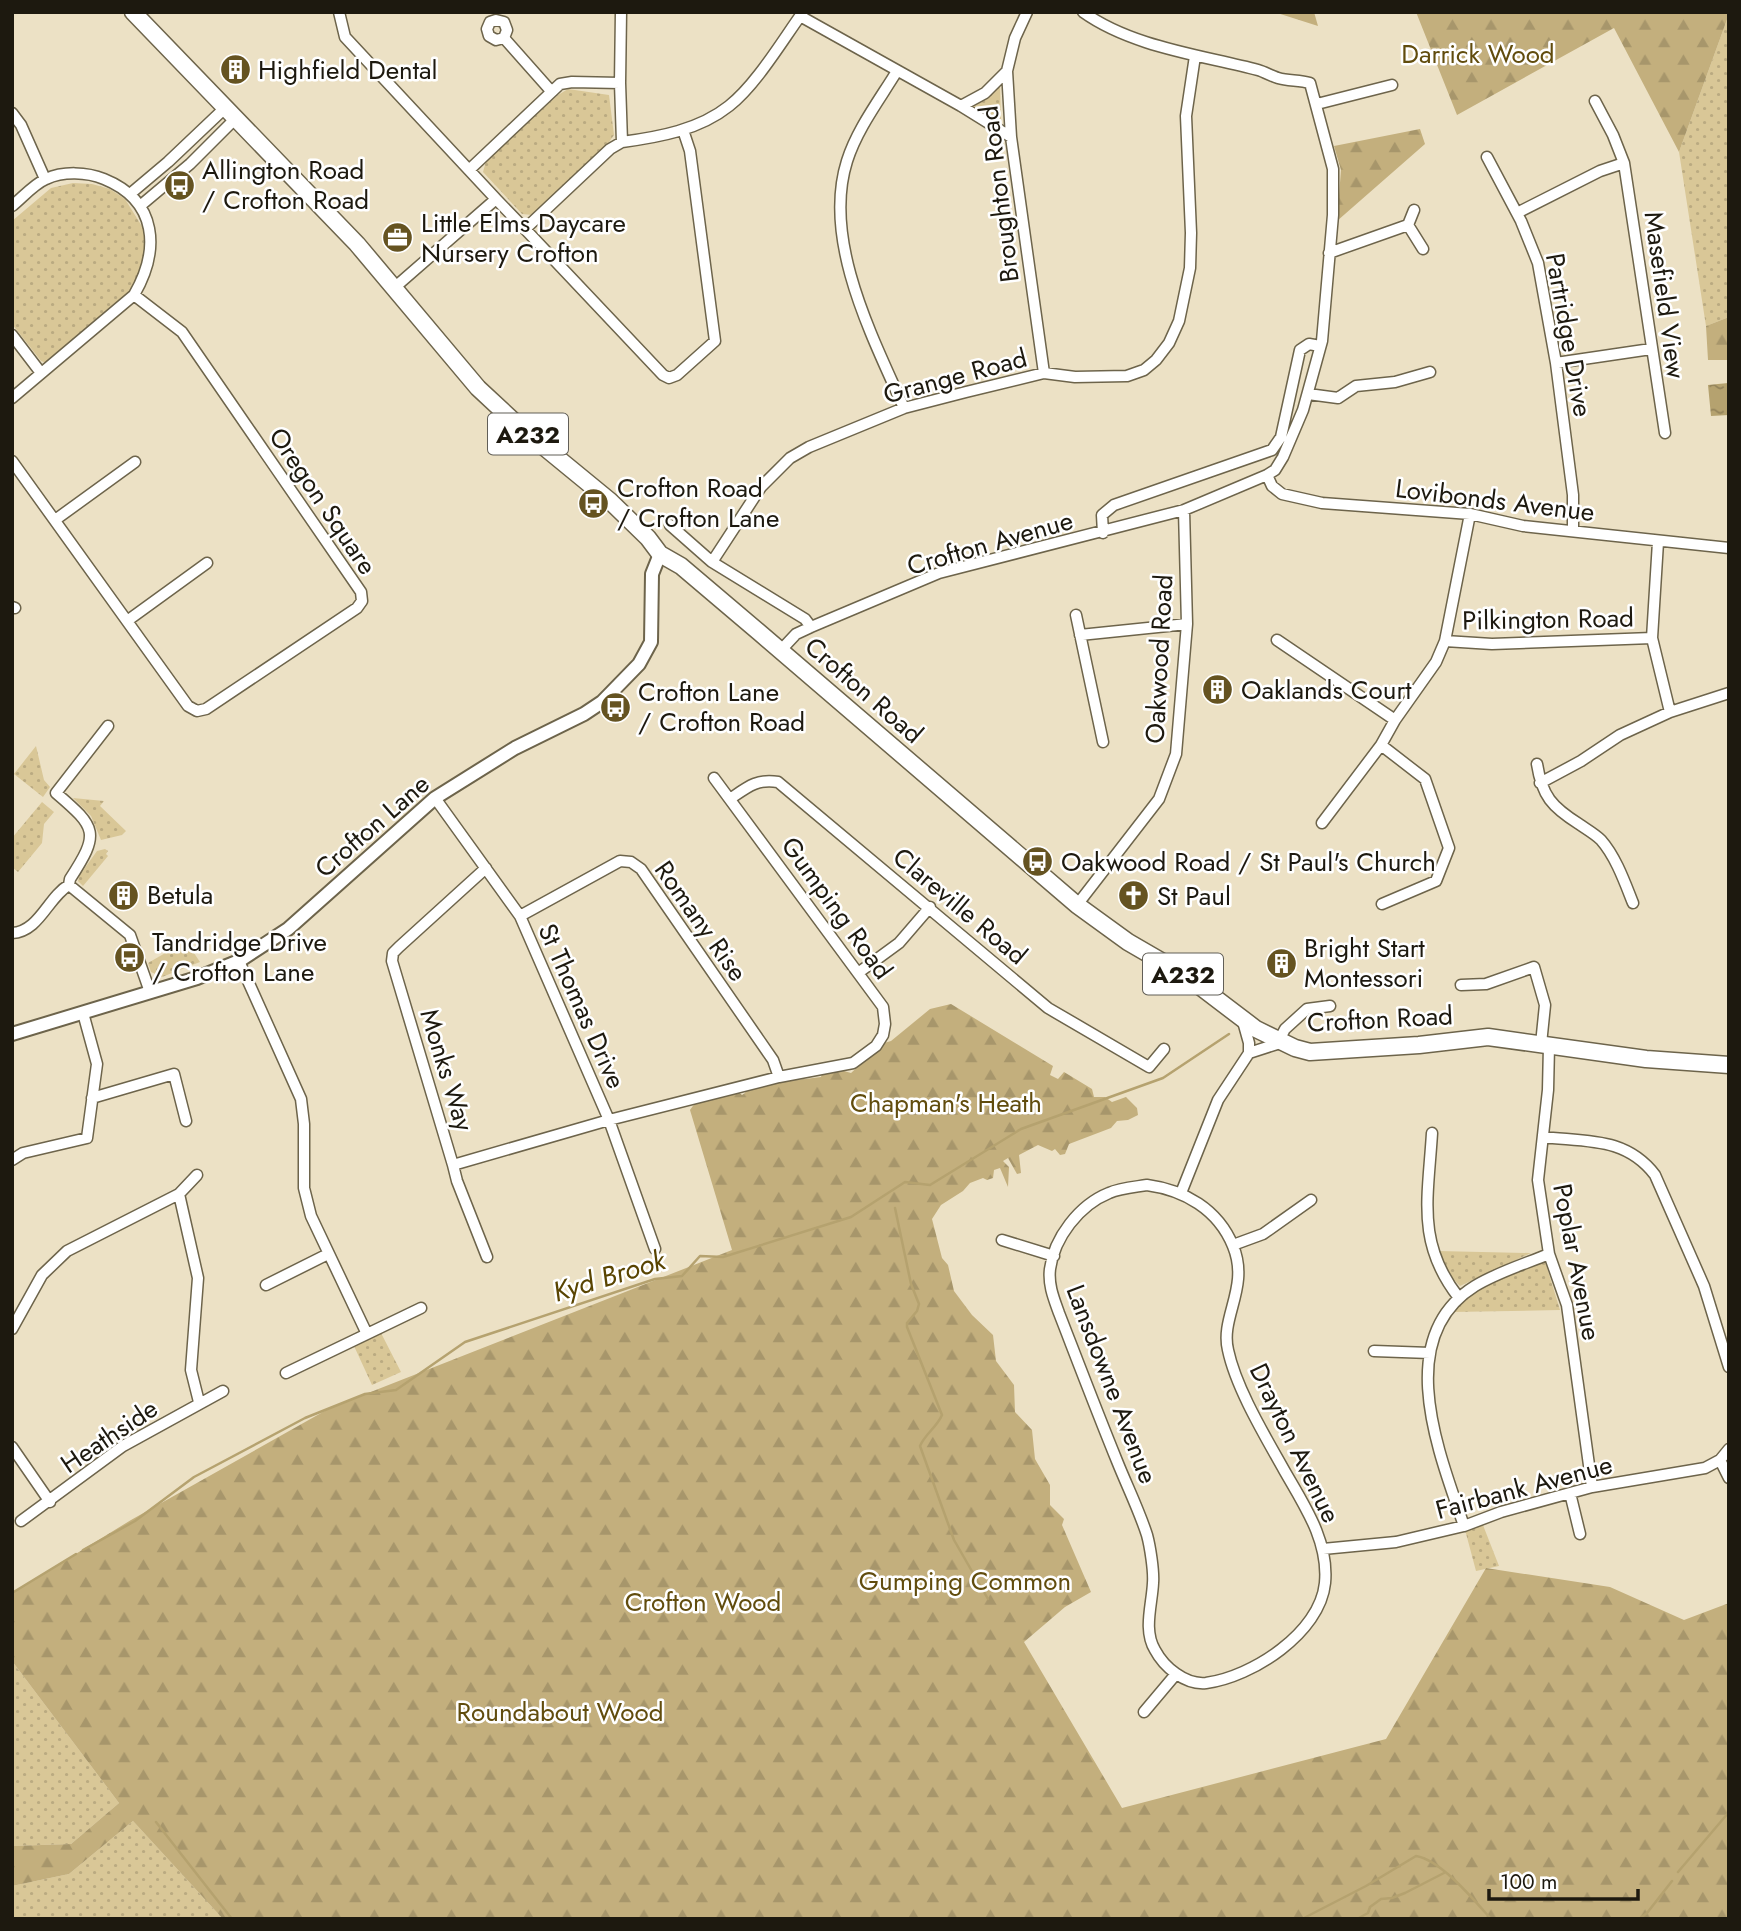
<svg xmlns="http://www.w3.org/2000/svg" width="1741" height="1931" viewBox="0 0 1741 1931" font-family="Jost,sans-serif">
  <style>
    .grass { fill: url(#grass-dots) }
    .forest { fill: url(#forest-firs) }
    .water { fill: url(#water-ripples) }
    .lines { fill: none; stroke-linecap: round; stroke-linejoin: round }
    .stream { stroke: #b5a26f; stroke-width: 2.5 }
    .minor-casing { stroke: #6d644b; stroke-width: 13 }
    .tertiary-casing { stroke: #6d644b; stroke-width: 16 }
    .primary-casing { stroke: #6d644b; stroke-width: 19 }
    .minor { stroke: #fff; stroke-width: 10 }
    .tertiary { stroke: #fff; stroke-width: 12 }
    .primary { stroke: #fff; stroke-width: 16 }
    .labels { text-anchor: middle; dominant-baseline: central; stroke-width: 5; stroke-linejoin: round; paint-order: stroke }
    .shield { fill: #fff; stroke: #615e57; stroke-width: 2 }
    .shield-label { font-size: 24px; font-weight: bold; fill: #1d190f }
    .park-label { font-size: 26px; fill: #614c0d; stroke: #fff }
    .poi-label { font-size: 26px; fill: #1d190f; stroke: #fff; text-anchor: start }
    .street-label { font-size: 26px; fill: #1d190f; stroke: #fff }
    .water-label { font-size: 28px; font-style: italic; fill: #594401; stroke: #fff }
  </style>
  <defs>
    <pattern id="grass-dots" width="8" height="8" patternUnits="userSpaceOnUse" patternTransform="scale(1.75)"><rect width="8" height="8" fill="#d9c797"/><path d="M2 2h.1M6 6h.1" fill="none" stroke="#baaa81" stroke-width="1.8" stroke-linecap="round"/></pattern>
    <pattern id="forest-firs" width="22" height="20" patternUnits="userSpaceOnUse" patternTransform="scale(1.75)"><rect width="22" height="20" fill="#c3af7d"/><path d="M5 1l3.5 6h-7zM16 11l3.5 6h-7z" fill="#a7966b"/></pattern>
    <pattern id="water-ripples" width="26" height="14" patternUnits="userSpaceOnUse" patternTransform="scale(1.75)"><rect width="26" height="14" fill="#b5a26f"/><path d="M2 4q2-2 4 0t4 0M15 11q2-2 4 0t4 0" fill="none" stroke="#93835a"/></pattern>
  </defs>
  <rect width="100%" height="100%" fill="#ece1c5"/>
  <!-- grass -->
  <path class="grass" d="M 1729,14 L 1729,317 L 1706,326 L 1679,152 Z
    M 1000,83 L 1001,124 L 971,107 L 987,97 Z
    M 568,89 L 609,95 L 614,135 L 607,145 L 532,215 L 522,214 L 483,172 L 486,161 L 558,95 Z
    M 73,183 L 92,184 L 110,189 L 125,199 L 148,236 L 150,257 L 132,295 L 49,364 L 41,361 L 12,324 L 12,221 L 51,188 Z
    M 36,746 L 44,780 L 50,787 L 43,797 L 14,774 Z
    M 73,798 L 104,801 L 100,806 L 126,831 L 122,835 L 101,840 L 91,816 Z
    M 42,802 L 54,812 L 44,824 L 42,843 L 18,872 L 12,867 L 12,838 Z
    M 105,849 L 108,851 L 106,854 L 108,856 L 83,886 L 78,881 L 79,876 L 97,851 Z
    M 186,941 L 200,962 L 162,977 L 151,972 L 148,963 Z
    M 1438,1251 L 1531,1253 L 1460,1286 L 1444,1270 Z
    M 1545,1261 L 1560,1310 L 1452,1312 L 1478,1289 Z
    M 381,1333 L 401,1372 L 372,1385 L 354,1346 Z
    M 1481,1520 L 1499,1566 L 1476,1571 L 1464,1526 Z
    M 12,1661 L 119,1803 L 71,1844 L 12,1846 Z
    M 133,1821 L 223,1919 L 12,1919 L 12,1886 L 69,1874 Z"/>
  <!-- forest -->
  <path class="forest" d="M 1274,12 L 1314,12 L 1318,26 Z
    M 1416,12 L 1729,12 L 1729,14 L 1679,152 L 1614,28 L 1457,115 Z
    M 1420,129 L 1425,144 L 1337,221 L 1341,170 L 1334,146 Z
    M 1729,317 L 1729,360 L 1708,360 L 1706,326 Z
    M 951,1004 L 1053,1066 L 1050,1075 L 1058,1079 L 1064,1072 L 1092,1089 L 1094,1097 L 1105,1097 L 1112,1102 L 1126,1097 L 1137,1108 L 1138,1115 L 1128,1120 L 1117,1121 L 1111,1128 L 1069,1144 L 1065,1154 L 1060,1155 L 1055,1149 L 1052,1151 L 1038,1145 L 1019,1155 L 1021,1173 L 1017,1174 L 1008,1158 L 1003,1161 L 1009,1167 L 1008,1187 L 1000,1168 L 994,1170 L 993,1178 L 987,1180 L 983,1178 L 970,1183 L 963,1191 L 941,1205 L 932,1219 L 942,1258 L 948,1265 L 954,1291 L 972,1315 L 993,1335 L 996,1361 L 1014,1385 L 1015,1412 L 1032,1430 L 1035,1459 L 1050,1485 L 1050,1505 L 1064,1519 L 1062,1525 L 1091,1592 L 1065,1607 L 1024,1642 L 1122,1808 L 1386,1739 L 1486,1568 L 1610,1587 L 1684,1620 L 1729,1603 L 1729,1919 L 223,1919 L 133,1821 L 69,1874 L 12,1886 L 12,1846 L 71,1844 L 119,1803 L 12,1661 L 12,1593 L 131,1520 L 330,1408 L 732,1250 L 690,1110 C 697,1098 711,1096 723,1092 L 726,1095 L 737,1091 L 742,1095 L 745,1093 L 747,1087 L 781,1080 L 784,1082 L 792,1078 L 797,1080 L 821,1077 L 822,1073 L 844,1071 L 851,1073 L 884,1043 L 891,1041 L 930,1009 Z"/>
  <!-- water -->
  <path class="water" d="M 1728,377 L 1729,377 L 1729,415 L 1711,416 L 1708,385 L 1728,383 Z"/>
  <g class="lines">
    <!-- stream -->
    <path class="stream" d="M 895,1208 L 911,1284 L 919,1304 L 917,1311 L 907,1323 L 907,1327 L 942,1415 C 937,1427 925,1434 920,1446 L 954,1540 L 988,1599
      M 83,1550 L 135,1521 L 194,1477 L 305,1418 L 365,1394 L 396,1390 L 465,1342 L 655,1279 L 682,1276 L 700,1256 L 723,1257 L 851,1217 L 905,1182 L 930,1185 L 1021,1129 L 1163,1078 L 1229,1034
      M 12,1593 L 76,1554
      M 156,1822 L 232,1919
      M 1678,1872 L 1729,1812
      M 1302,1919 L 1366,1886 L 1416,1856 C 1441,1860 1474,1900 1491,1919
      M 1357,1919 L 1368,1913 L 1370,1907 L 1381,1899 L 1392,1898 L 1405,1893 L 1444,1873
      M 1639,1919 L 1647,1913 L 1672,1881"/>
    <defs>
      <path id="minor" d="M 339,12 L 345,37 L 496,199
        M 1027,12 L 1015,38 L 1007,71 L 1011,137 L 1044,373
        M 800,16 L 961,106 L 1011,137
        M 504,38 L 507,30 L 504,22 L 496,20 L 490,22 L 487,29 L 489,36 L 496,40 L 504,38 L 551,91
        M 897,71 C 880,99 857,129 847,161 C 822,240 872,336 904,408
        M 620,83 L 621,12
        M 1595,101 L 1613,135 L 1624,163 L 1665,433
        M 1317,104 L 1392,85
        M 961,106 L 985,93 L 1007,71
        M 12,113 L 21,125 L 45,179
        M 622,142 C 659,137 699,130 729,106 C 756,85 782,41 803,12
        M 1487,157 L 1521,221 L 1538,263 L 1556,363 L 1573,495 L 1573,530
        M 130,194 L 168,162 L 226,107
        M 12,206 C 22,198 34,184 46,179 C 63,171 87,172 104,179 C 158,201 160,250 134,295 L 12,398
        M 140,206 L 190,164 L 237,117
        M 1517,213 L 1600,171 L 1624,163
        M 1408,225 L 1414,210
        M 525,229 L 663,375 L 669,378 L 677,375 L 715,341 L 690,151 L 683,130
        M 1329,253 L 1408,225 L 1423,249
        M 394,288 L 496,199 L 525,229 L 610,149 L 622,142 L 620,83 L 572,82 L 560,84 L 469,170
        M 12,335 L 41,373
        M 1556,363 L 1651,349
        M 1308,394 L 1338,398 L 1356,386 L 1395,382 L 1430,372
        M 12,461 L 188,706 L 197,711 L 206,709 L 357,608 L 362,601 L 361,592 L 182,332 L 134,295
        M 1267,475 L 1272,486 L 1282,494 L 1322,503 L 1470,514 L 1523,526 L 1729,548
        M 55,520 L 135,462
        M 670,525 L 712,562 L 805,619 L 811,627
        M 1103,533 L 1102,515 L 1114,505 L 1272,450 L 1281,437 L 1300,350 L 1309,344 L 1320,346
        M 1658,542 L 1652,638 L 1670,712
        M 712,562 L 761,487 L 790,458 L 809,447 L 904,408 L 966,392 L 1044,373 L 1075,377 L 1127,376 L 1144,370 L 1156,360 L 1169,343 L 1179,321 L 1190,268 L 1191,233 L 1186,116 L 1195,56
        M 12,607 L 15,608
        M 1076,615 L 1103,742
        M 127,621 L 207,563
        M 1080,635 L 1187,624
        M 1277,640 L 1395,720
        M 1445,641 L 1492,644 L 1652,638
        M 781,650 L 796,634 L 811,627 L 939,573 L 1184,510 L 1267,475 L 1275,470 L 1283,457 L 1303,410 L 1322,341 L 1333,215 L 1333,169 L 1310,83 C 1299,80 1288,81 1278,78 C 1271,76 1265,72 1258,70 C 1201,55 1132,47 1083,12
        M 1381,745 L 1425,779 L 1449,848 L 1436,881 L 1382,904
        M 1537,764 C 1542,796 1552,807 1579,824 C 1586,829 1595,834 1601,840 C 1616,857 1625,883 1633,903
        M 1540,783 L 1581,761 L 1620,735 L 1670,712 L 1729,693
        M 435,798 L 520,916 L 609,1120 L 655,1249
        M 730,799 C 746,788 757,778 778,782 L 1048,1008 L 1149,1067 L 1164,1049
        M 1322,823 L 1381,745 L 1395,720 L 1436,662 L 1445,641 L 1470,514
        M 486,868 L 399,947 L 393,953 L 392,961 L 453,1165 L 609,1120 L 779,1077 L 853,1063 L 876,1046 L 883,1035 L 885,1024 L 883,1007 L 714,778
        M 69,885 L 70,879 C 100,833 97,828 56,793 L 108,726
        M 1077,905 L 1159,799 L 1176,754 L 1187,624 L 1184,510
        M 520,916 L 620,861 L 631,862 L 641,869 L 773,1060 L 779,1077
        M 12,933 C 39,932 48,897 69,885 L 130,935 L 150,992
        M 239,961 L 301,1099 L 304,1124 L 304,1188 L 311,1216 L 367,1334
        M 858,973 L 899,943 L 930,907
        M 1461,985 L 1486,984 L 1534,967 L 1545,1005 L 1541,1044
        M 1549,1046 L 1548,1090 L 1538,1180 L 1549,1254 L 1567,1305 L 1592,1487
        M 1249,1053 L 1277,1044 L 1285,1029 L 1307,1009 L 1330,1006
        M 92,1098 L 174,1074 L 186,1121
        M 1432,1133 C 1428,1199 1416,1243 1459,1298
        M 1543,1137 C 1587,1142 1626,1137 1655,1175 L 1704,1286 L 1729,1367
        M 12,1160 L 23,1153 L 87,1138 L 97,1064 L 83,1013
        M 453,1165 L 457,1181 L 487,1257
        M 1147,1185 C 1184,1190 1218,1209 1233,1246 C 1250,1287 1220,1317 1228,1350 C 1236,1388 1265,1436 1284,1470 C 1304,1505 1329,1541 1325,1583 C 1320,1633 1252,1677 1206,1683 C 1185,1685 1164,1667 1155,1650 C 1143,1630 1152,1605 1153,1583 C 1154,1571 1150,1546 1147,1535 C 1139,1510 1127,1486 1117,1461 C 1097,1412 1078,1362 1059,1313 C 1054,1299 1048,1285 1050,1269 C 1054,1238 1079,1205 1109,1193 C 1120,1188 1135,1187 1147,1185 Z
        M 1181,1193 L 1218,1100 L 1249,1053 L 1249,1043 L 1242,1018
        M 179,1194 L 198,1278 L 191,1370 L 199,1402
        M 1002,1240 L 1054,1256
        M 1233,1245 L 1263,1234 L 1311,1200
        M 266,1285 L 328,1254
        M 12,1329 L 42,1275 L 67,1251 L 179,1194 L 197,1175
        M 1374,1351 L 1430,1353
        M 286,1373 L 421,1308
        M 12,1447 L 50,1502
        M 1720,1460 L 1729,1478
        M 1570,1493 L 1580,1534
        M 21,1521 L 123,1446 L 223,1391
        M 1464,1526 C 1440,1455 1391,1338 1475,1286 C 1498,1272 1525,1264 1549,1254
        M 1323,1549 L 1396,1542 L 1464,1526 L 1501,1512 L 1592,1487 L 1705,1468 L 1720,1460 L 1729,1449
        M 1144,1712 L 1176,1674"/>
      <path id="tertiary" d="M 12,1034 L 197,978 L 239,961 L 288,929 L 435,798 L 515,748 L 584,714 L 602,702 L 639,664 L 651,642 L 652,574 L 660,554"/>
      <path id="primary" d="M 133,12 L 357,244 L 478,388 L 521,428 L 610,501 L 648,538 L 660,554 L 681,566 L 760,633 L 1077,905 L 1128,942 L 1185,975 L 1256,1029 L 1295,1048 L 1310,1052 L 1419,1045 L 1488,1037 L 1646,1059 L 1729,1065"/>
    </defs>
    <!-- minor casing -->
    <use href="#minor" class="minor-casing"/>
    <!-- tertiary casing -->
    <use href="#tertiary" class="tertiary-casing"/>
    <!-- primary casing -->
    <use href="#primary" class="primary-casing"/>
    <!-- minor -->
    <use href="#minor" class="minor"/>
    <!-- tertiary -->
    <use href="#tertiary" class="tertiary"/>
    <!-- primary -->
    <use href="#primary" class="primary"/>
  </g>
  <!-- icons -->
  <defs>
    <symbol id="building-disc" viewBox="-11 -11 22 22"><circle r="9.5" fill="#655321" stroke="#fff"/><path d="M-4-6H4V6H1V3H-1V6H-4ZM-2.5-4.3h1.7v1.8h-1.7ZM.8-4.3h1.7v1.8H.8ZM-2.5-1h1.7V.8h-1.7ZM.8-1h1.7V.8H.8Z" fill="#fff"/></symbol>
    <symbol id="bus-disc" viewBox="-11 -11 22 22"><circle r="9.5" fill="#655321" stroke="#fff"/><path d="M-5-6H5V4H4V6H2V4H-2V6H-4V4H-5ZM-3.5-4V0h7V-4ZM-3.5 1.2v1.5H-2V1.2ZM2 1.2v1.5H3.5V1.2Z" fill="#fff"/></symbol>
    <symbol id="office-disc" viewBox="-11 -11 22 22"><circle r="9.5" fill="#655321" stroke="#fff"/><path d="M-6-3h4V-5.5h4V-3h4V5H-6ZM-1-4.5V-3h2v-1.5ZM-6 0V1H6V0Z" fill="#fff"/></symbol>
    <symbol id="church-disc" viewBox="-11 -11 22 22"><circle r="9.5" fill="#655321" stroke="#fff"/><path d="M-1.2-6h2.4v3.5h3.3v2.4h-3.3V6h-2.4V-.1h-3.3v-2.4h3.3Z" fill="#fff"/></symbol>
  </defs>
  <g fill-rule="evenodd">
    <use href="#building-disc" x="218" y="52" width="35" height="35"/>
    <use href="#bus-disc" x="162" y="168" width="35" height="35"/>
    <use href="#office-disc" x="380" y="220" width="35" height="35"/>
    <use href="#bus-disc" x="576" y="486" width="35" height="35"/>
    <use href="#building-disc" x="1200" y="672" width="35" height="35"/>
    <use href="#bus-disc" x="598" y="690" width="35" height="35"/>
    <use href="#bus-disc" x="1020" y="844" width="35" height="35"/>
    <use href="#building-disc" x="106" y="878" width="35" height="35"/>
    <use href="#church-disc" x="1116" y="878" width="35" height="35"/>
    <use href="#bus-disc" x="112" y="940" width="35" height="35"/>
    <use href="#building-disc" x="1264" y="946" width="35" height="35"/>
  </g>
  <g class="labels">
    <!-- shield labels -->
    <g class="shield">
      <rect x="488" y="413.5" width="80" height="41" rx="5"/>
      <rect x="1143" y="953.5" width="80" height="41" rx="5"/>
    </g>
    <g class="shield-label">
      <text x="528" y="434">A232</text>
      <text x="1183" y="974">A232</text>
    </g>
    <!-- park labels -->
    <g class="park-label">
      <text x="1478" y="54">Darrick Wood</text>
      <text x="946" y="1103">Chapman's Heath</text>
      <text x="965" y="1581">Gumping Common</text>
      <text x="703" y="1602">Crofton Wood</text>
      <text x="560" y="1712">Roundabout Wood</text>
    </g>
    <!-- poi labels -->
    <g class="poi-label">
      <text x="258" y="70">Highfield Dental</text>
      <text x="202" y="170">Allington Road<tspan x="202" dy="30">/ Crofton Road</tspan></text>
      <text x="421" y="223">Little Elms Daycare<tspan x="421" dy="30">Nursery Crofton</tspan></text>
      <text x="617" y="488">Crofton Road<tspan x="617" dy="30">/ Crofton Lane</tspan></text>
      <text x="1241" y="690">Oaklands Court</text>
      <text x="638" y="692">Crofton Lane<tspan x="638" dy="30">/ Crofton Road</tspan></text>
      <text x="1061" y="862">Oakwood Road / St Paul's Church</text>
      <text x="147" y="895">Betula</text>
      <text x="1157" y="896">St Paul</text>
      <text x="152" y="942">Tandridge Drive<tspan x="152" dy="30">/ Crofton Lane</tspan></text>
      <text x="1304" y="948">Bright Start<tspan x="1304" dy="30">Montessori</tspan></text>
    </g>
    <!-- street labels -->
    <g class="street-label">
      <text transform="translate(999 194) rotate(-97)">Broughton Road</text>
      <text transform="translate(1665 295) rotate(82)">Masefield View</text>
      <text transform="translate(1569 335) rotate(80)">Partridge Drive</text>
      <text transform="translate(955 376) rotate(-15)">Grange Road</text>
      <text transform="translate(1495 500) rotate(7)">Lovibonds Avenue</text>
      <text transform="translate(323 501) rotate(56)">Oregon Square</text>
      <text transform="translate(990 543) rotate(-16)">Crofton Avenue</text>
      <text transform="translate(1548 619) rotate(-1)">Pilkington Road</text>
      <text transform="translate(1159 659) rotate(-87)">Oakwood Road</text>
      <text transform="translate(864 690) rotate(41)">Crofton Road</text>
      <text transform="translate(372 826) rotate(-41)">Crofton Lane</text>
      <text transform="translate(960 906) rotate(40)">Clareville Road</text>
      <text transform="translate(837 908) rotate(54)">Gumping Road</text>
      <text transform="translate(701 921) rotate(55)">Romany Rise</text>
      <text transform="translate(582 1006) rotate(66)">St Thomas Drive</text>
      <text transform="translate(1380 1019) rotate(-3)">Crofton Road</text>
      <text transform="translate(447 1070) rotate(73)">Monks Way</text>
      <text transform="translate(1577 1262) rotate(79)">Poplar Avenue</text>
      <text transform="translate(1112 1384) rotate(69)">Lansdowne Avenue</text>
      <text transform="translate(109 1436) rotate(-34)">Heathside</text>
      <text transform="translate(1295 1443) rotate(64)">Drayton Avenue</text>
      <text transform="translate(1524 1487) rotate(-15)">Fairbank Avenue</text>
    </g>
    <!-- water labels -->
    <g class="water-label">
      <text transform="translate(609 1276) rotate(-17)">Kyd Brook</text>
    </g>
  </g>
  <!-- border -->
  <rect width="1741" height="1931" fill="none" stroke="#1d190f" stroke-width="28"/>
  <!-- scale -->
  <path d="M1489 1889v10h149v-10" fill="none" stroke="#1d190f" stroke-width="3.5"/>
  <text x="1500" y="1889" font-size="21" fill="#1d190f" stroke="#ffffff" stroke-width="5" paint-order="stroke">100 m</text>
</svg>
